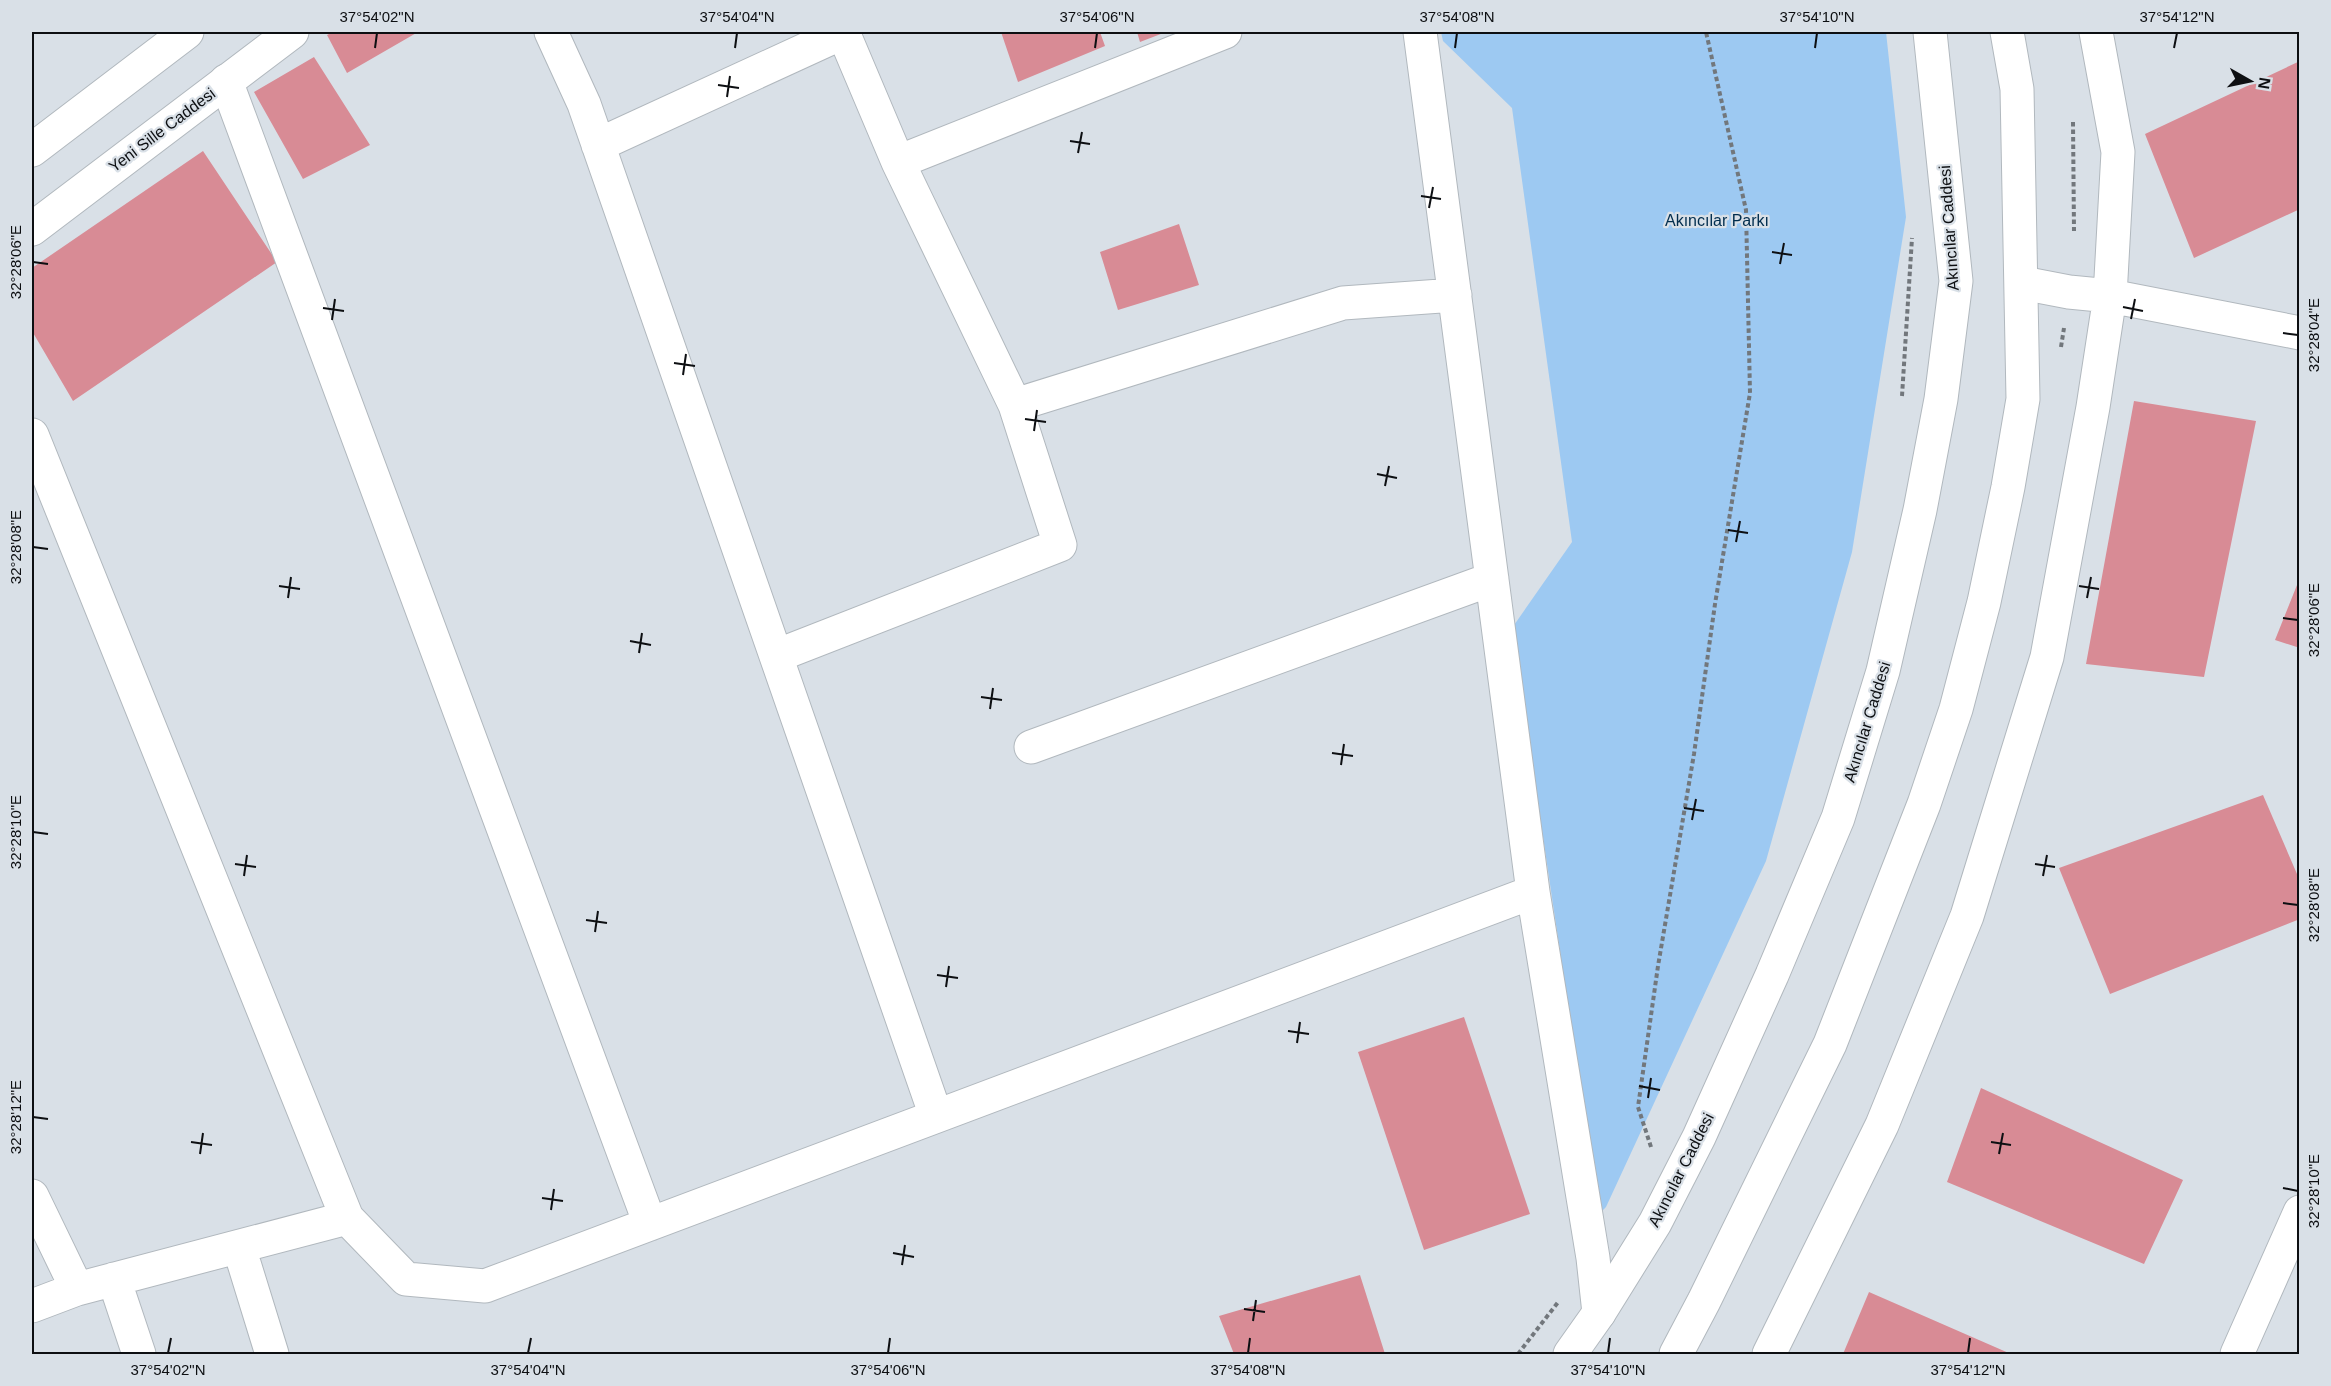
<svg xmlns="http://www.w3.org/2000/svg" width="2331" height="1386" viewBox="0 0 2331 1386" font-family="Helvetica,sans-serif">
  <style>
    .park { fill: #9dc9f2 }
    .building { fill: #d88b95 }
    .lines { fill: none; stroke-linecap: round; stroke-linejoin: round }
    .minor-casing { stroke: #b1b8be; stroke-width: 35 }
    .secondary-casing { stroke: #b1b8be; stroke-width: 35 }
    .path { stroke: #72777c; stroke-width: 4; stroke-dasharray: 4.5 3; stroke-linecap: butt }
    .minor { stroke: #fff; stroke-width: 33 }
    .secondary { stroke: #fff; stroke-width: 33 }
    .ticks { fill: none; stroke: #0d0f12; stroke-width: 2 }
    .labels { text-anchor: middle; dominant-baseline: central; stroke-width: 4.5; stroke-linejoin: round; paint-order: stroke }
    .street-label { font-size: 16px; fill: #0d0f12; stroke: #d9e0e7 }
    .park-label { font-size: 16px; fill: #002d4e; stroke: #d9e0e7 }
    .neatline { fill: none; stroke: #0d0f12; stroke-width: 2 }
    .ticks-label { font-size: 15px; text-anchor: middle; fill: #0d0f12 }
  </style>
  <rect width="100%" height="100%" fill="#d9e0e7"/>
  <!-- park -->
  <path class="park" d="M 1441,32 L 1886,32 L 1906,217 L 1852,552 L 1766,861 L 1606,1207 L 1599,1214 L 1512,628 L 1572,542 L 1512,108 L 1443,41 Z"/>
  <!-- building -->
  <path class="building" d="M 333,32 L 418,32 L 347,73 L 327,35 Z
    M 1001,32 L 1100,32 L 1105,46 L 1018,82 Z
    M 1137,32 L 1166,32 L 1140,42 Z
    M 314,57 L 370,145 L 303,179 L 254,92 Z
    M 2300,61 L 2300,209 L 2194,258 L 2145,134 Z
    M 203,151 L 277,262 L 73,401 L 32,331 L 32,268 Z
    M 1179,224 L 1199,285 L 1118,310 L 1100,252 Z
    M 2134,401 L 2256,421 L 2204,677 L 2086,664 Z
    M 2299,580 L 2300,580 L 2300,648 L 2275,640 Z
    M 2263,795 L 2300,881 L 2300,919 L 2110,994 L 2059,868 Z
    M 1464,1017 L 1530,1214 L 1424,1250 L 1358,1052 Z
    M 1981,1088 L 2183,1180 L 2144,1264 L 1947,1182 Z
    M 1360,1275 L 1385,1354 L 1234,1354 L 1219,1316 Z
    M 1869,1292 L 2011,1354 L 1843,1354 Z"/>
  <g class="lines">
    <defs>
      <path id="minor" d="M 551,32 L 584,104 L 936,1116
        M 1420,32 L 1533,892 L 1593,1258 L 1599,1313
        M 226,81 L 650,1224
        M 598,145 L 844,32
        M 898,162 L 1225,32
        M 2022,283 L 2069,292 L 2110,296 L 2300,333
        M 1015,405 L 1343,303 L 1455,295
        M 32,435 L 347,1218 L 406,1279 L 485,1286 L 1533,892
        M 776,656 L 1060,545 L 1015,405 L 898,162 L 843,32
        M 1031,747 L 1492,579
        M 32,1196 L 77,1289
        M 239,1247 L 272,1354
        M 114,1279 L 139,1354
        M 32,1306 L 77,1289 L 347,1218
        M 1769,1354 L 1882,1125 L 1967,916 L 2047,657 L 2093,407 L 2110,296 L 2118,152 L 2096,32
        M 2237,1354 L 2300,1212"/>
      <path id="secondary" d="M 32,150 L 187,32
        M 32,229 L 292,32
        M 1570,1354 L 1599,1313 L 1655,1223 L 1699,1137 L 1772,975 L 1838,818 L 1883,671 L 1920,510 L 1941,399 L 1956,281 L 1930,32
        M 1676,1354 L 1704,1301 L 1830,1044 L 1924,804 L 1956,709 L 1984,602 L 2008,487 L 2023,399 L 2017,89 L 2007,32"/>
    </defs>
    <!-- minor casing -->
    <use href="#minor" class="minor-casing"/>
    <!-- secondary casing -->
    <use href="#secondary" class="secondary-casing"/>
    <!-- path -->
    <path class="path" d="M 2073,122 L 2074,231
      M 2061,347 L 2064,328
      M 1902,396 L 1912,238
      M 1651,1147 L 1638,1107 L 1658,966 L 1694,754 L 1715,604 L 1750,393 L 1746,210 L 1706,32
      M 1518,1354 L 1559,1301"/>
    <!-- minor -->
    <use href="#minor" class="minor"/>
    <!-- secondary -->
    <use href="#secondary" class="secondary"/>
  </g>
  <!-- ticks -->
  <path class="ticks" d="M 375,48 L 377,33M 735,48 L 737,33M 1095,48 L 1097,33M 1455,48 L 1457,33M 1815,48 L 1817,33M 2174,48 L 2177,33M 718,85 L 739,88M 727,97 L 730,76M 1070,141 L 1090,144M 1078,153 L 1082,132M 1421,196 L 1441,199M 1429,208 L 1433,187M 1772,252 L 1792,255M 33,262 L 48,264M 1780,264 L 1784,243M 2123,307 L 2143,311M 323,308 L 344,311M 2131,319 L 2135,299M 332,320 L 335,299M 2283,333 L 2298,335M 674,363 L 695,366M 683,375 L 686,354M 1025,419 L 1046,422M 1034,431 L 1037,410M 1377,474 L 1397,478M 1385,486 L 1389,466M 1728,530 L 1748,533M 1736,542 L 1740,521M 33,547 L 48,549M 279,586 L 300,589M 2079,586 L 2099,589M 288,598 L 291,577M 2087,598 L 2091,577M 2283,618 L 2298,620M 630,641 L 651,645M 639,653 L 642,633M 981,697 L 1002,700M 990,709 L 993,688M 1332,753 L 1353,756M 1341,765 L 1344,744M 1684,808 L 1704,811M 1692,820 L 1696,799M 33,832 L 48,834M 235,864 L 256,867M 2035,864 L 2055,867M 244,876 L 247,855M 2043,876 L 2047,855M 2283,903 L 2298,905M 586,920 L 607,923M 595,932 L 598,911M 937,975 L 958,978M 946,987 L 949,966M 1288,1031 L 1309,1034M 1297,1043 L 1300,1022M 1639,1086 L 1660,1090M 1648,1098 L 1651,1078M 33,1117 L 48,1119M 191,1142 L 212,1145M 1991,1142 L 2011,1145M 200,1154 L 203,1133M 1999,1154 L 2003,1133M 2283,1188 L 2298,1191M 542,1198 L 563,1201M 551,1210 L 554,1189M 893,1253 L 914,1257M 902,1265 L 905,1245M 1244,1309 L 1265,1312M 1253,1321 L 1256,1300M 168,1353 L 171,1338M 528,1353 L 531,1338M 888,1353 L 890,1338M 1248,1353 L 1250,1338M 1608,1353 L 1610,1338M 1968,1353 L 1970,1338"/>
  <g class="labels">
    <!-- street labels -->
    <g class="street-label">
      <text transform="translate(162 130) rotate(-37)">Yeni Sille Caddesi</text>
      <text transform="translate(1949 228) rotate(-94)">Akıncılar Caddesi</text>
      <text transform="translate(1867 722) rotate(-73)">Akıncılar Caddesi</text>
      <text transform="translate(1681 1170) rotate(-63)">Akıncılar Caddesi</text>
    </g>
    <!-- park labels -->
    <g class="park-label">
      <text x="1717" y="220">Akıncılar Parkı</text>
    </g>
  </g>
  <!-- border -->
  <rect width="2331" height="1386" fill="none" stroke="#d9e0e7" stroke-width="66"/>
  <!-- north arrow -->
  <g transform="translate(2250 81) rotate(99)" stroke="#d9e0e7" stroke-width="4.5" paint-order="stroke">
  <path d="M0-4.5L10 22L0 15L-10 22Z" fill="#0d0f12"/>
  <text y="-9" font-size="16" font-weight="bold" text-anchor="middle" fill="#0d0f12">N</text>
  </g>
  <rect x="33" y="33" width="2265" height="1320" class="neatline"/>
  <g class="ticks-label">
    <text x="377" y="22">37°54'02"N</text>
    <text x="737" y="22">37°54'04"N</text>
    <text x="1097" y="22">37°54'06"N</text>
    <text x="1457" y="22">37°54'08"N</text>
    <text x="1817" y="22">37°54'10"N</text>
    <text x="2177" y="22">37°54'12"N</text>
    <text transform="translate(16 262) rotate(-90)" y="5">32°28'06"E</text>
    <text transform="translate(2314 335) rotate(-90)" y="5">32°28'04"E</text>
    <text transform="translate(16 547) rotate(-90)" y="5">32°28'08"E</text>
    <text transform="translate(2314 620) rotate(-90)" y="5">32°28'06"E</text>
    <text transform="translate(16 832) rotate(-90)" y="5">32°28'10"E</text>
    <text transform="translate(2314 905) rotate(-90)" y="5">32°28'08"E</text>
    <text transform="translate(16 1117) rotate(-90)" y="5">32°28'12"E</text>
    <text transform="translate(2314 1191) rotate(-90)" y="5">32°28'10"E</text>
    <text x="168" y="1375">37°54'02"N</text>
    <text x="528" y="1375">37°54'04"N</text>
    <text x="888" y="1375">37°54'06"N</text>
    <text x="1248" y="1375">37°54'08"N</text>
    <text x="1608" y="1375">37°54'10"N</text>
    <text x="1968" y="1375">37°54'12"N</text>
  </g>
</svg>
